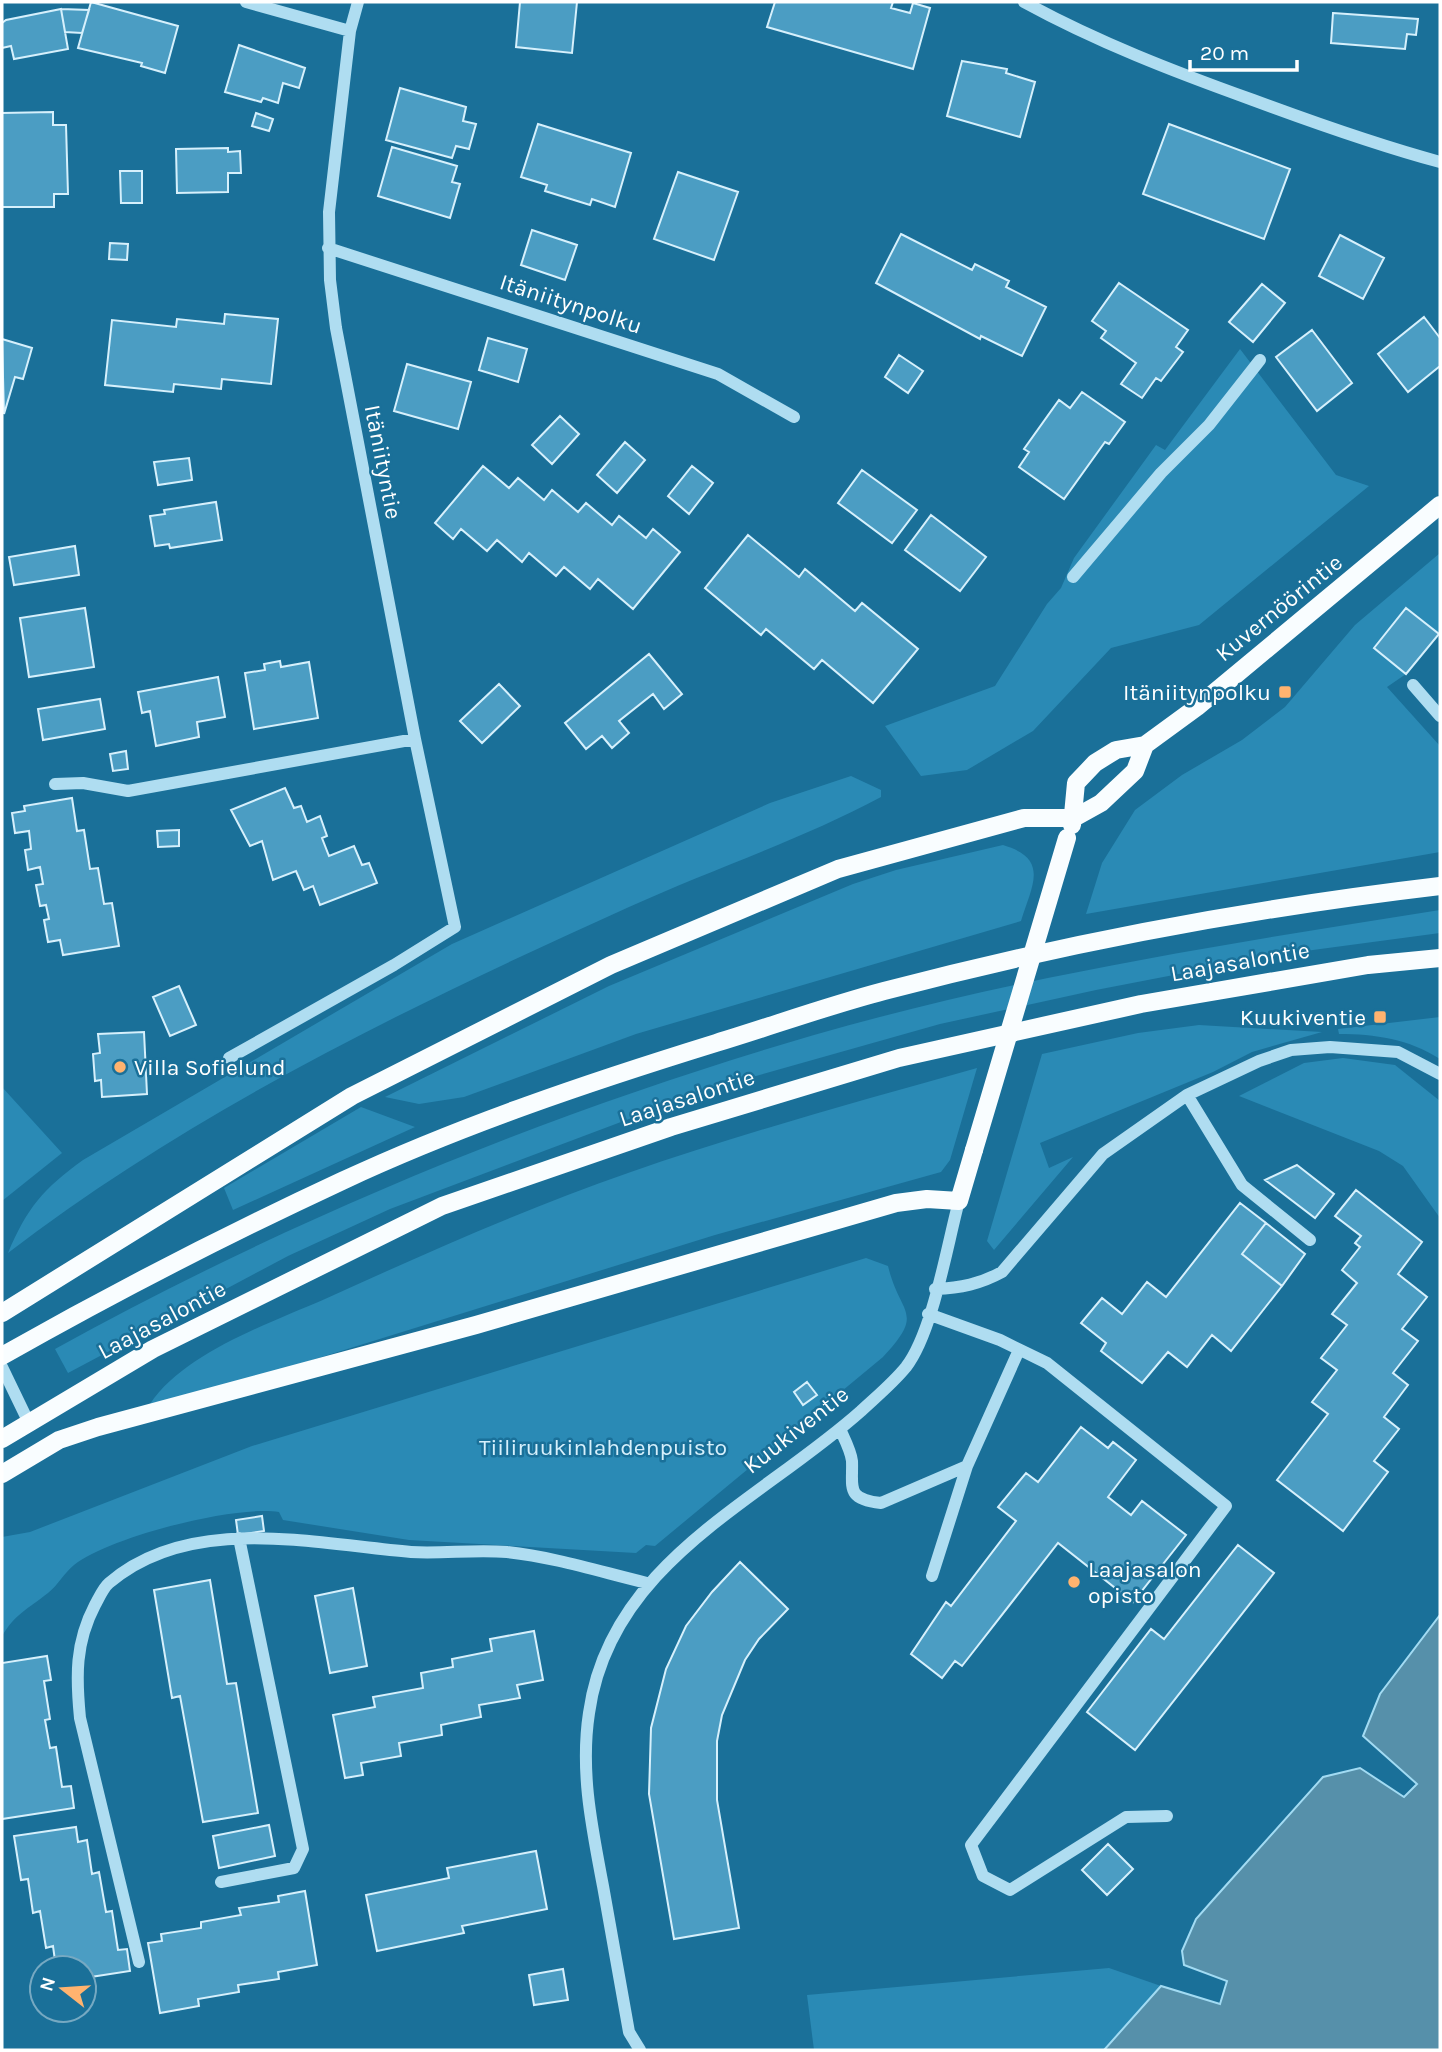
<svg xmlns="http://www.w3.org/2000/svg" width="1442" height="2052" viewBox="0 0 1442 2052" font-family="Karla,sans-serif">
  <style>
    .green { fill: #2a8ab5 }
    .water { fill: #5690aa; stroke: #a2dbf3; stroke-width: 2 }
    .building { fill: #4b9dc3; stroke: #d6f0fc; stroke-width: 2 }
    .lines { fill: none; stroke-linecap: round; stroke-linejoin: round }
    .minor { stroke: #afddf1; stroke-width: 12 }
    .major { stroke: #f9fdff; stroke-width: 18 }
    .major-bridge { stroke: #f9fdff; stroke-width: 18 }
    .poi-dot { fill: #ffb36f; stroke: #1a7099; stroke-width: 2.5 }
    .labels { text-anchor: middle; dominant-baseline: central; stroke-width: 5; stroke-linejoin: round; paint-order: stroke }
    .street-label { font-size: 23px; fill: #fff; stroke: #1a7099 }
    .poi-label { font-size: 23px; fill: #fff; stroke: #1a7099; text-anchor: end }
    .park-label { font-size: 23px; fill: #d6f0fc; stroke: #1a7099 }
  </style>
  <rect width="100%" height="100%" fill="#1a7099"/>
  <!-- green -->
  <path class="green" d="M 1240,349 L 1336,475 L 1369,486 L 1199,625 L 1111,648 L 1033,731 L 967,770 L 921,776 L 885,726 L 995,686 L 1047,604 L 1061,588 L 1074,558 L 1156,445 L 1165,450 Z
    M 1440,553 L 1440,635 L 1406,608 L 1374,648 L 1406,674 L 1387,687 L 1440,746 L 1440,852 L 1086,914 L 1102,863 L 1135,810 L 1182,775 L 1242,740 L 1285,707 L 1355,625 Z
    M 851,776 L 881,790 L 881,797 C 801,840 712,869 629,907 C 416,1003 194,1110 8,1253 C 27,1208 43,1189 83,1160 L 452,944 L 770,803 Z
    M 1003,845 C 1050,859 1032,885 1021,921 L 636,1034 L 464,1097 L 419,1104 L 385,1097 L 609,986 L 853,884 L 896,870 Z
    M 1440,910 L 1440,933 L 1283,954 L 1096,990 L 940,1024 L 706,1090 L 390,1209 L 288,1256 L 68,1373 L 55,1349 C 296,1216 550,1112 814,1035 C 1019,976 1230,943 1440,910 Z
    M 1440,1017 L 1440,1059 C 1409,1039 1375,1034 1339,1034 L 1338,1029 Z
    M 1199,1025 L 1322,1032 L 1252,1052 L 1213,1072 L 1040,1143 L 1049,1168 L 1073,1157 L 994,1250 L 987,1241 L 1042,1054 L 1138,1033 Z
    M 1343,1058 L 1395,1065 L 1440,1101 L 1440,1218 L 1403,1166 L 1379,1151 L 1239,1096 L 1304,1063 Z
    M 977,1068 L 950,1160 L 941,1172 L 715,1235 L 186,1399 L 150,1404 C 184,1353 270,1323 325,1299 C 424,1254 525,1209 628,1173 C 743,1133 860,1101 977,1068 Z
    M 2,1087 L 62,1153 L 2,1201 Z
    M 361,1107 L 415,1127 L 233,1210 L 224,1188 Z
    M 866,1258 L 888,1266 C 900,1316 926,1311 883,1357 L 655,1546 L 646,1545 L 636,1553 L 409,1540 L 283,1520 L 279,1512 C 235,1505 109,1537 74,1565 C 64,1573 58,1585 48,1593 C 28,1609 16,1613 2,1636 L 2,1537 L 30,1532 L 252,1446 Z
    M 1109,1968 L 1161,1986 L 1155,2024 L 1143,2050 L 814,2050 L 807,1995 Z"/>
  <!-- water -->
  <path class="water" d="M 1440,1615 L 1440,2050 L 1104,2050 L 1161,1986 L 1220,2004 L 1227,1981 L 1184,1965 L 1182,1951 L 1196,1919 L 1212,1901 L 1323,1777 L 1360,1768 L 1404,1797 L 1417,1784 L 1363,1736 L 1380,1694 Z"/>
  <!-- building -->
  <path class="building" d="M 91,2 L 178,26 L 165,73 L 141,66 L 142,63 L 78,48 Z
    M 520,2 L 577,2 L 572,53 L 516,47 Z
    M 775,2 L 893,2 L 891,8 L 910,13 L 913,3 L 930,8 L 913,69 L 767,27 Z
    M 61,9 L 68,49 L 14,59 L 11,46 L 2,48 L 2,23 L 6,20 Z
    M 61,9 L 89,10 L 82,33 L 65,32 Z
    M 1333,13 L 1418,19 L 1416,35 L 1407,34 L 1405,49 L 1331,43 Z
    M 239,45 L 305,68 L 299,88 L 283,83 L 278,103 L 263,98 L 261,102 L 225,92 Z
    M 962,61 L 1007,69 L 1006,73 L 1035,82 L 1020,137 L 947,116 Z
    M 400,88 L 466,107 L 463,121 L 476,124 L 469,149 L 456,146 L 452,158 L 386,140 Z
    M 53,112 L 53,125 L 66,125 L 68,194 L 54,194 L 54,207 L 2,207 L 2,113 Z
    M 256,113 L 273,119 L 269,131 L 252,126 Z
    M 538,124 L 631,153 L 615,207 L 592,199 L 590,205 L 545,191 L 547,185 L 521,177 Z
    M 1169,124 L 1290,169 L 1264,239 L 1143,194 Z
    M 392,147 L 457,166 L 452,182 L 460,184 L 450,218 L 378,196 Z
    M 228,148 L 228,152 L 240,151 L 241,173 L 228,173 L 228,192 L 177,193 L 176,149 Z
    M 120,171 L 142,171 L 142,203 L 121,203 Z
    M 678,172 L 738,192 L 714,260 L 654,239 Z
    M 532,230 L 577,245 L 565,280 L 521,265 Z
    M 901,234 L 972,270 L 975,264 L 1009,281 L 1006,287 L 1046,307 L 1022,356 L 981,336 L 980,339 L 876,283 Z
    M 1340,235 L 1384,258 L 1363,299 L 1319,276 Z
    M 110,243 L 128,244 L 127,260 L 109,259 Z
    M 1119,283 L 1188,330 L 1176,347 L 1183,352 L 1161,381 L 1156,378 L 1142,398 L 1121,384 L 1136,363 L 1101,338 L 1106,331 L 1092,321 Z
    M 1262,284 L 1285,303 L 1253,342 L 1229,322 Z
    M 225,314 L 278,319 L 271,384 L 222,379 L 221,389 L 174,384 L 173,392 L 105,385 L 112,320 L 176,327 L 177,319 L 224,324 Z
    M 1424,317 L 1440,338 L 1440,366 L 1408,392 L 1378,354 Z
    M 1312,330 L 1352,383 L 1317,411 L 1276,357 Z
    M 488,338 L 527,349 L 518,382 L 479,370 Z
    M 2,339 L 32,348 L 23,379 L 15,377 L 4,414 Z
    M 899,355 L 923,371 L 908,393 L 885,377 Z
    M 407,364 L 471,382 L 458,429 L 394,411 Z
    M 1082,392 L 1125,422 L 1109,444 L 1105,442 L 1064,499 L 1019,467 L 1029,452 L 1024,449 L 1059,400 L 1070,408 Z
    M 560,416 L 579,434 L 552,464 L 532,445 Z
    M 625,442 L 645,460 L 617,493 L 597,475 Z
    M 189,458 L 192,480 L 158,485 L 154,462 Z
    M 483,466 L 509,488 L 518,478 L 544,500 L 552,490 L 578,512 L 586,503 L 612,525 L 619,516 L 646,538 L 653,529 L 680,552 L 633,609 L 598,579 L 590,589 L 564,567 L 556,576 L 529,553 L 522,562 L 497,540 L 487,551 L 461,529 L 453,539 L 435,523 Z
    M 692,466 L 713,483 L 689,514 L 668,496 Z
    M 862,470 L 917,510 L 892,543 L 838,503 Z
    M 216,502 L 222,540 L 170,548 L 169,544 L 155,546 L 150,516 L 165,514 L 164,510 Z
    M 931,515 L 986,557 L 960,591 L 905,550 Z
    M 748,535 L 799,577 L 805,569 L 855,611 L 862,603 L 918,649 L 873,703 L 822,660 L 814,669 L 766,629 L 761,635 L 705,588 Z
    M 75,546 L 79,575 L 14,585 L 9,557 Z
    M 85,608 L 94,667 L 29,677 L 20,618 Z
    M 1406,608 L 1439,634 L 1406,674 L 1374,648 Z
    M 649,654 L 682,694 L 664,709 L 653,694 L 619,721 L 629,733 L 612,748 L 602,736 L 586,749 L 565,723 Z
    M 280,661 L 281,667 L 309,662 L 318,718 L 254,729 L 245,673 L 265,670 L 264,664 Z
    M 218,677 L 225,717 L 197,722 L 199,737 L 156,746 L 150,711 L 142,713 L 138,692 Z
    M 499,684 L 520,706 L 482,743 L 460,721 Z
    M 100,699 L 105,729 L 43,740 L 38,709 Z
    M 126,751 L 128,769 L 113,771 L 110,754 Z
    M 285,788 L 294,808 L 301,806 L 307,822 L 320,816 L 327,836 L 322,838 L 329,856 L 354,846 L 362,865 L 369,863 L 377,883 L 320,905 L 313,886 L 304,890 L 296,871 L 273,880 L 262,841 L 250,846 L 231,810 Z
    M 72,798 L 77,831 L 84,830 L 90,869 L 98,868 L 104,904 L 112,903 L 119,946 L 63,955 L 60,940 L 48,942 L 44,920 L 49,919 L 46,905 L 40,906 L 36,885 L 43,884 L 40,867 L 28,870 L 25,850 L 31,849 L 29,831 L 15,833 L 12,813 L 25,811 L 24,806 Z
    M 179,830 L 179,846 L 158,847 L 157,831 Z
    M 179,986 L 196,1025 L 170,1036 L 153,997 Z
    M 144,1032 L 147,1094 L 102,1097 L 101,1080 L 95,1081 L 93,1054 L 100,1053 L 98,1034 Z
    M 1297,1165 L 1334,1194 L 1315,1218 L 1265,1180 Z
    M 1356,1190 L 1422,1242 L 1398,1274 L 1427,1297 L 1402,1329 L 1418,1341 L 1393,1373 L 1408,1385 L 1384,1417 L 1399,1429 L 1374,1461 L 1388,1472 L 1343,1531 L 1277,1480 L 1328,1414 L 1312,1402 L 1337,1370 L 1321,1358 L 1347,1325 L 1332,1314 L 1357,1283 L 1342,1270 L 1360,1247 L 1355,1243 L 1361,1236 L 1335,1216 Z
    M 1240,1203 L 1266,1223 L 1242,1254 L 1282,1286 L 1231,1351 L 1212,1335 L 1187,1367 L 1168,1352 L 1142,1383 L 1101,1351 L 1106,1343 L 1081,1323 L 1102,1298 L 1122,1314 L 1147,1282 L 1166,1297 Z
    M 1266,1223 L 1305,1254 L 1282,1286 L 1242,1254 Z
    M 807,1382 L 817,1395 L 803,1405 L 794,1392 Z
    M 1081,1427 L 1108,1448 L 1113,1442 L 1136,1460 L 1108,1497 L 1131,1515 L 1142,1501 L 1186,1535 L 1133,1602 L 1058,1543 L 962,1666 L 955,1661 L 942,1678 L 911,1654 L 946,1602 L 951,1606 L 1016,1521 L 998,1507 L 1026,1473 L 1038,1482 Z
    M 262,1516 L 264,1531 L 238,1535 L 236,1520 Z
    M 1238,1545 L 1274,1573 L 1135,1750 L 1087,1712 L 1151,1629 L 1164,1639 Z
    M 740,1562 L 788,1609 L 759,1639 L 745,1660 L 722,1715 L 717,1741 L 717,1800 L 739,1928 L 674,1939 L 649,1794 L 651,1728 L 666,1669 L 686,1626 L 712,1592 Z
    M 210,1580 L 227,1684 L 236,1683 L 258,1813 L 203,1822 L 180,1696 L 172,1698 L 154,1590 Z
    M 353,1588 L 367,1666 L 330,1673 L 315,1596 Z
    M 534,1631 L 543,1680 L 517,1685 L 520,1698 L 479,1705 L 481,1717 L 441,1725 L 442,1735 L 399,1743 L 401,1756 L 361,1763 L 363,1775 L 345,1778 L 333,1715 L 375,1707 L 373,1697 L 423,1688 L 421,1673 L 453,1667 L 452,1659 L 492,1651 L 490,1639 Z
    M 47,1656 L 51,1680 L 44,1681 L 50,1719 L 45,1720 L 50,1748 L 56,1747 L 62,1787 L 71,1786 L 74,1808 L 2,1819 L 2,1663 Z
    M 269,1825 L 275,1856 L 219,1868 L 213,1836 Z
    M 76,1827 L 78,1842 L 87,1840 L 92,1874 L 99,1872 L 106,1912 L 112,1911 L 118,1950 L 127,1949 L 130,1971 L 84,1978 L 84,1968 L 56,1968 L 53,1946 L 46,1948 L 40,1911 L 33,1913 L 28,1879 L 21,1880 L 14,1836 Z
    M 1108,1844 L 1133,1869 L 1107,1895 L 1082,1870 Z
    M 536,1851 L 547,1909 L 462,1926 L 464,1933 L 377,1951 L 366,1895 L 449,1878 L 447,1868 Z
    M 305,1891 L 317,1965 L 278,1972 L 279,1979 L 238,1985 L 239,1992 L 198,1999 L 199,2006 L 160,2013 L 148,1943 L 162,1941 L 161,1934 L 201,1928 L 201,1922 L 241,1915 L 239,1908 L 279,1902 L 278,1896 Z
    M 563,1969 L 568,2000 L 534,2005 L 529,1975 Z"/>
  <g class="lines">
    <!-- minor -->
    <path class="minor" d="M 246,2 L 350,31
      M 1024,2 C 1097,42 1175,72 1253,100 C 1315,123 1377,145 1440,162
      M 328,248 L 718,374 L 794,417
      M 1073,577 L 1161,473 L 1209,425 L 1260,360
      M 1413,685 L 1440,716
      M 55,784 L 83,783 L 128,791 L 415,739
      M 229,1058 L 394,965 L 455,927 L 415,739 L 336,328 L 330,280 L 329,212 L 350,31 L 358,2
      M 1187,1095 L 1242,1185 L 1310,1240
      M 935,1289 C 961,1288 980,1284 1002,1272 L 1103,1154 L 1187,1095 L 1259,1061 L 1291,1050 L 1330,1047 L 1398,1052 L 1440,1074
      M 928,1314 L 1000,1340 L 1047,1363 L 1226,1506 L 971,1845 L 983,1876 L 1010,1890 L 1126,1817 L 1167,1816
      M 2,1367 L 29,1423
      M 840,1429 C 844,1438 851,1451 852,1461 C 853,1487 845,1499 881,1503 L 967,1466
      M 932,1576 L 967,1466 L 1019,1350
      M 221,1882 L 294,1868 L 303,1849 L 239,1538
      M 139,1962 L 80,1718 C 76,1677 75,1643 95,1605 C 99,1598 103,1588 109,1583 C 190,1513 315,1544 411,1552 C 443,1554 475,1549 507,1552 C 554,1557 601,1572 647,1583
      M 640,2050 L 629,2032 C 620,1983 612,1934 603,1886 C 592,1828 580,1772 589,1713 C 610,1562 759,1502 861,1411 C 876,1397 893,1383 906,1367 C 933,1332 947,1245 959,1201"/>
    <!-- major -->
    <path class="major" d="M 1072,825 L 1076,783 L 1095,763 L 1116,750 L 1145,745 L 1197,707 L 1440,505
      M 2,1313 L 352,1096 L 611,965 L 838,869 L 1024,818 L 1074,818 L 1101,803 L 1135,771 L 1145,745
      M 2,1356 C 113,1293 226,1235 342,1181 C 462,1125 590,1082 716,1043 C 772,1026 827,1006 884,991 C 1066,943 1253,908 1440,886
      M 2,1439 L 153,1349 L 442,1206 L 671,1127 L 899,1058 L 1141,1004 L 1368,965 L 1440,958
      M 2,1474 L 59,1440 L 98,1427 L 476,1325 L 896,1203 L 927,1199 L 959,1201 L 974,1150"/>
    <!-- major-bridge -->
    <path class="major-bridge" d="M 974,1150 L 1067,838"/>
  </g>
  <!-- markers -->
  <g class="poi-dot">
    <rect x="1278" y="685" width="14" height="14" rx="3.5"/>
    <rect x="1373" y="1010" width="14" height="14" rx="3.5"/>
    <circle cx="120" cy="1067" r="7"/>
    <circle cx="1074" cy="1582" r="7"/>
  </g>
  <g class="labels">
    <!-- street labels -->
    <g class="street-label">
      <text transform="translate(571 304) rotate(18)">Itäniitynpolku</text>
      <text transform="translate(383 462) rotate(79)">Itäniityntie</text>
      <text transform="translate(1279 608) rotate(-39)">Kuvernöörintie</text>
      <text transform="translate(1240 962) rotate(-10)">Laajasalontie</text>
      <text transform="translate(687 1098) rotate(-18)">Laajasalontie</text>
      <text transform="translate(162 1320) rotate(-28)">Laajasalontie</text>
      <text transform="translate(796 1430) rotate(-38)">Kuukiventie</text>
    </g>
    <!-- poi labels -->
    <g class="poi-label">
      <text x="1271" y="692">Itäniitynpolku</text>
      <text x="1366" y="1017">Kuukiventie</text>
      <text x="134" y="1067" text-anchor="start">Villa Sofielund</text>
      <text x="1088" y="1569" text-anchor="start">Laajasalon<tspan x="1088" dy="26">opisto</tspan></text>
    </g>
    <!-- park labels -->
    <g class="park-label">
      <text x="603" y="1447">Tiiliruukinlahdenpuisto</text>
    </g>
  </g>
  <!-- border -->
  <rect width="1442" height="2052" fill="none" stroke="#ffffff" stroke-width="7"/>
  <!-- north arrow -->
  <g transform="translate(63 1989) rotate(287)"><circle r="33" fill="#1a7099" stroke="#76a9c2" stroke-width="2"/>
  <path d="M0-5L12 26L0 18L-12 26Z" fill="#ffb36f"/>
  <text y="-10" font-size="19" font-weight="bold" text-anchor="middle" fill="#ffffff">N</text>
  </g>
  <!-- scale -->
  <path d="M1190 60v10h107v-10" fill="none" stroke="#ffffff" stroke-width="3.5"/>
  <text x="1200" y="60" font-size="21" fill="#ffffff" stroke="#1a7099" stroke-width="5" paint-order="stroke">20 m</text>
</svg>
